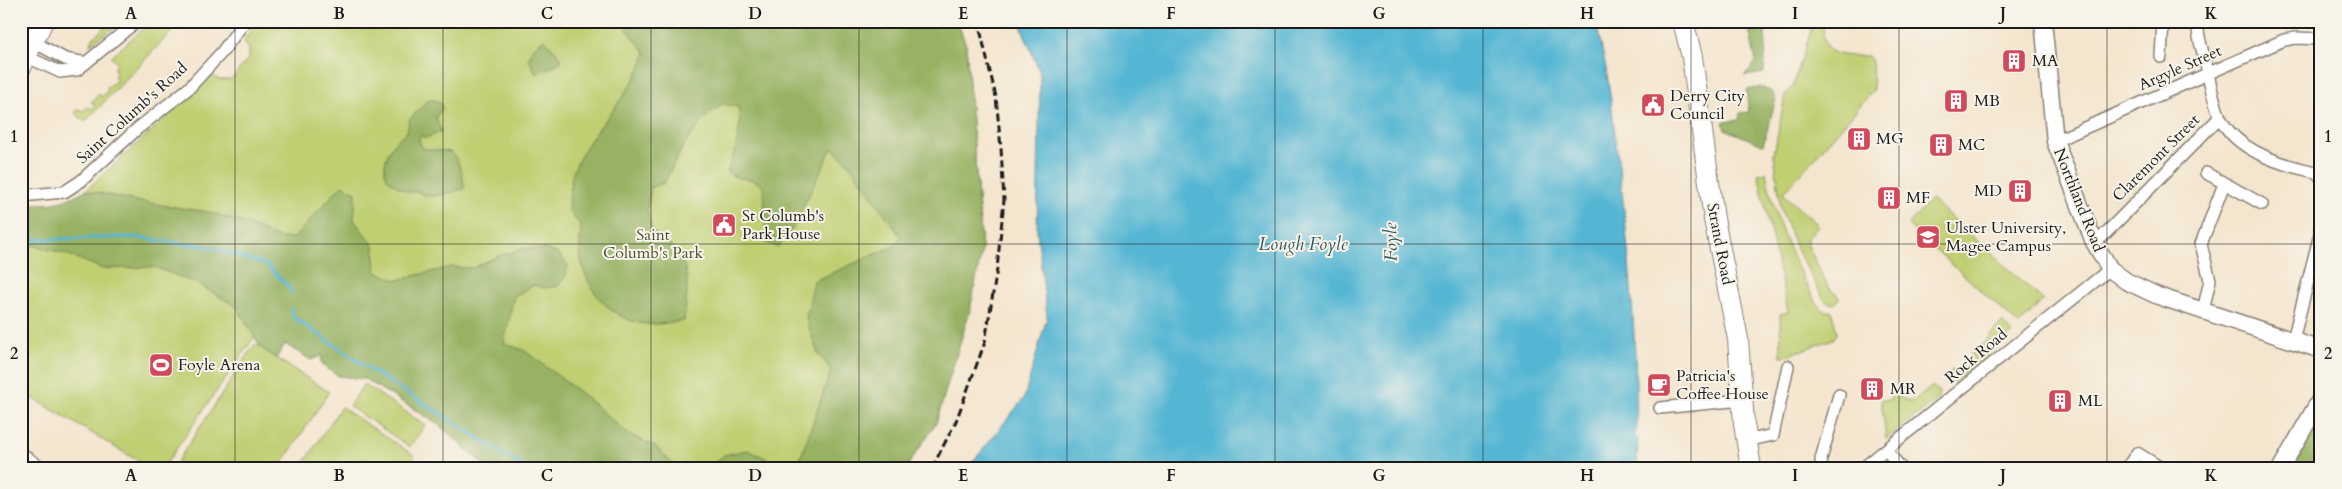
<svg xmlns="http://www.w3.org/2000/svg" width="2342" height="489" viewBox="0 0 2342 489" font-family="Cardo,serif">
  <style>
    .green { fill: #bfcf72; stroke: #6e7647 }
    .forest { fill: #97b264; stroke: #5a6740 }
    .water { fill: #55b6d3; stroke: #386978 }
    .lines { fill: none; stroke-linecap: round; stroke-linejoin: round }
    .stream { stroke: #55b6d3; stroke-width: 3 }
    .street-casing { stroke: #888075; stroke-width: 14 }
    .secondary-casing { stroke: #888075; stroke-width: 19 }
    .highway-casing { stroke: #888075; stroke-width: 22 }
    .street { stroke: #fff; stroke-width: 11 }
    .secondary { stroke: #fff; stroke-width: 16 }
    .highway { stroke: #fff; stroke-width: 20 }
    .rail { stroke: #1c1c1c; stroke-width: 3; stroke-dasharray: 8 4; stroke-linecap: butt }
    .grid { fill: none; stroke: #1c1c1c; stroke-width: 1; stroke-opacity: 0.55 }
    .labels { text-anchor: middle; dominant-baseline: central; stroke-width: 4; stroke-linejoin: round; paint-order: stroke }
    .poi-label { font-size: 16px; fill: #1c1c1c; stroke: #f7f3e8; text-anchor: start }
    .street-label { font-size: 16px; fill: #1c1c1c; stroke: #f7f3e8 }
    .park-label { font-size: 16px; fill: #4d5236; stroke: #f7f3e8 }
    .water-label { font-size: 18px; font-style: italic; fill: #335a65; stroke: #f7f3e8 }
    .neatline { fill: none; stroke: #1c1c1c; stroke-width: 2 }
    .grid-label { font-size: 16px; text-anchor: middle; font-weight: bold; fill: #1c1c1c }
  </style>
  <rect width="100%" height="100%" fill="#f7f3e8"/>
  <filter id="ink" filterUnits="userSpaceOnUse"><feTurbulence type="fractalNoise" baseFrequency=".02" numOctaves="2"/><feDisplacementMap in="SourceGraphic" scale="10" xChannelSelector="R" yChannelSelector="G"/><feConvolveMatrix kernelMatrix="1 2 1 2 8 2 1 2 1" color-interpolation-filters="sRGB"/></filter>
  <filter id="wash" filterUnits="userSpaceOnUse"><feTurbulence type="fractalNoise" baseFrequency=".0096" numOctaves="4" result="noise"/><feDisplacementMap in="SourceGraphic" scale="20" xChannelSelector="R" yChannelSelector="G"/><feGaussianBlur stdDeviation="1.12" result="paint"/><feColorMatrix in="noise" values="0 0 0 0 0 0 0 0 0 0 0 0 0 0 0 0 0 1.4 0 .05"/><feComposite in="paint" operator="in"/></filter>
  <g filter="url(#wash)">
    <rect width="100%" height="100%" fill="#f4e5ce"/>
    <!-- green -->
    <path class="green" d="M 110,21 L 123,21 L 89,45 L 93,38 Z
      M 152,21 L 182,21 L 85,122 L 74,112 L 78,109 L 83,111 L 88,106 L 91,109 L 95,105 L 91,102 L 99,94 L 102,97 L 108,90 L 106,88 L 117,80 L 114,76 L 117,73 L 114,70 L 117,63 L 111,57 Z
      M 256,21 L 957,21 L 966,45 L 982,249 L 936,423 L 906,468 L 487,468 L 438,424 L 365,379 L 339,376 L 326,368 L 321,362 L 322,355 L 311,360 L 285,344 L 276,358 L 329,392 L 279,468 L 173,468 L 255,344 L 260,347 L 255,336 L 163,468 L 150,468 L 21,391 L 21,203 C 54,205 56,206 86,190 L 212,76 L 220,80 L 232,79 L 249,57 L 249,49 L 244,41 Z
      M 1814,21 L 1834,21 L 1833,24 L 1824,25 C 1819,58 1844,56 1868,56 L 1872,61 L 1873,91 L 1783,194 L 1818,225 L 1807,239 L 1807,244 L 1829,288 L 1839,297 L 1839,300 L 1834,304 L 1826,302 L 1823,298 L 1796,248 L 1781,209 L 1774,154 L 1785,95 L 1793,86 Z
      M 1766,172 C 1774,219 1794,264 1818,305 L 1823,311 L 1832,311 L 1837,334 L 1833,339 L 1783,357 L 1781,357 L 1780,314 L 1788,312 L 1758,174 Z
      M 1931,199 L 2043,300 L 2019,325 L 1908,225 Z
      M 2002,322 L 2013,333 L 1955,384 L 1949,377 L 1952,369 L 1958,376 L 1975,362 L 1970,355 C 1985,344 1990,334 2002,322 Z
      M 364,384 L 425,425 L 410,447 L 349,406 Z
      M 1933,386 L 1939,392 L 1938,399 L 1886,439 L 1881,400 L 1890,400 L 1892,394 L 1911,402 Z
      M 341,407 L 415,456 L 407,468 L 301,468 Z"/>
    <!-- forest -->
    <path class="forest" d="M 632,21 L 957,21 L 966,45 L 982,249 L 970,310 L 936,423 L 906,468 L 709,468 L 724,455 L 747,450 L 775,462 L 800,460 L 831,370 L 818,354 L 806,318 L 814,281 L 894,246 L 901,237 L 849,164 L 832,148 L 794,226 L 778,247 L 766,243 L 764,187 C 751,175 739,182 727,172 C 735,150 743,130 738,107 L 723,104 L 708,115 L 685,143 L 664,183 L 651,187 L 647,209 L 652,231 C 693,258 689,276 684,321 C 672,322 658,325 645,324 C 609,319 584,288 580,252 C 579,244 581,235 581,226 L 569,211 C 570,199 569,181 574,170 C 592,127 632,97 646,53 L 626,28 Z
      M 1747,21 L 1764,21 L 1766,45 L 1764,73 L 1744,76 L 1756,62 Z
      M 544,39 L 561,57 L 561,62 L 536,74 L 529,59 L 532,49 Z
      M 1761,87 L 1772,92 L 1776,99 L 1763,145 L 1725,129 L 1723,122 L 1739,120 L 1740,113 L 1749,112 L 1746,90 Z
      M 428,100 L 435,100 L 441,103 L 442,109 L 436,117 L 441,132 L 426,138 L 420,136 L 419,140 L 422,148 C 431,150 441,150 450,152 C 458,155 465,181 464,189 C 453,191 440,197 429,196 C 425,196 422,193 418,192 C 414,190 415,193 411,192 C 405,191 394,185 390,181 C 376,168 393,138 407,133 L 409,120 Z
      M 342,185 L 356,192 L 354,220 L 374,246 L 376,272 L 397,280 L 451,267 L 473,268 L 498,256 L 526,248 L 545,249 L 559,254 L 568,266 L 565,277 L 558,286 L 545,288 L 534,285 L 514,296 L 504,343 L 525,351 L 586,397 L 628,434 L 655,446 L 672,463 L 680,468 L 487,468 L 438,424 L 365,379 L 339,376 L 326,368 L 321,362 L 322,355 L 311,360 L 285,344 L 276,358 L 261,348 L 237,307 L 198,284 L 154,267 L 103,269 L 69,255 L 21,242 L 21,203 C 54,205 56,205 86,190 L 136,201 L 208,212 L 244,223 L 279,238 L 294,238 Z
      M 2321,419 L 2321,460 L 2315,468 L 2292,468 Z"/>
    <!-- water -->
    <path class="water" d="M 1019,21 L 1595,21 C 1609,69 1613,118 1619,167 C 1630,254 1636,341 1637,429 L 1635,431 L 1635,436 L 1638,439 L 1637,468 L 968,468 L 1024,398 L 1047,317 L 1037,231 L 1040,73 Z"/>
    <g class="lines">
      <!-- stream -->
      <path class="stream" d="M 21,240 L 133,237 L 209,247 L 267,265 L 290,289 L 292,293
        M 291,309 L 293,317 L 371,370 L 526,468"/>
    </g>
  </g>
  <g filter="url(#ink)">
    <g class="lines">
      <defs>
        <path id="street" d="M 2197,21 C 2198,43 2205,55 2208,74 C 2211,88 2214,102 2219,115 C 2234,151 2282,165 2316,172 L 2321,177
          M 21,35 L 65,59 L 86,63
          M 23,55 L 60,72 L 77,70 L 137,21
          M 2161,57 L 2163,21
          M 2055,141 L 2284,40 L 2296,38 L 2321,39
          M 2206,173 L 2262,204
          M 21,196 L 64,192 L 81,181 L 137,129 L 189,88 L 222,52 L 245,21
          M 2094,242 L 2102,237 L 2220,117
          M 2203,311 L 2210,280 L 2201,244 L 2224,184
          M 2293,340 L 2321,230
          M 1660,408 L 1742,400
          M 1746,441 L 1773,435 L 1788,366
          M 1886,450 L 1901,468
          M 21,453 L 41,468
          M 1822,468 L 1821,459 L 1839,395
          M 1863,468 L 2110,269
          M 2127,468 L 2137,453 L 2161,468"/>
        <path id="secondary" d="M 2043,21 L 2055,141 L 2094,242 L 2110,269 L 2126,281 L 2158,296 L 2321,350
          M 2281,468 L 2321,398"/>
        <path id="highway" d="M 1683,21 L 1692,57 L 1714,219 L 1738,339 L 1744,424 L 1751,468
          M 21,25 L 23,21
          M 21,67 L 43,21"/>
      </defs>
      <!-- street casing -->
      <use href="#street" class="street-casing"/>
      <!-- secondary casing -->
      <use href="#secondary" class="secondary-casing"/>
      <!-- highway casing -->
      <use href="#highway" class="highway-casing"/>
      <!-- street -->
      <use href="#street" class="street"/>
      <!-- secondary -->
      <use href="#secondary" class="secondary"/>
      <!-- highway -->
      <use href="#highway" class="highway"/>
      <!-- rail -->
      <path class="rail" d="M 932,468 L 956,421 L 985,342 L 997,269 L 1004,200 L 1001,148 L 996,97 L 978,21"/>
    </g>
  </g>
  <!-- grid -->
  <path class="grid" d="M 235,21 L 235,468M 443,21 L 443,468M 651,21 L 651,468M 859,21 L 859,468M 1067,21 L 1067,468M 1275,21 L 1275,468M 1483,21 L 1483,468M 1691,21 L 1691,468M 1899,21 L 1899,468M 2107,21 L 2107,468M 21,244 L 2321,244"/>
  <!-- icons -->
  <defs>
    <symbol id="building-square" viewBox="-11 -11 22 22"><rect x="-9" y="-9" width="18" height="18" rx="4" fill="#d1495b" stroke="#f7f3e8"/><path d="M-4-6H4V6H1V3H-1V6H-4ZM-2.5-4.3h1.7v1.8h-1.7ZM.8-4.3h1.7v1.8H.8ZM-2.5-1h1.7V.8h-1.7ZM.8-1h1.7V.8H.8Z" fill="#fff"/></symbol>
    <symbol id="civic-square" viewBox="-11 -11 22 22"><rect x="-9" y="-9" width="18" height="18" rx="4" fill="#d1495b" stroke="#f7f3e8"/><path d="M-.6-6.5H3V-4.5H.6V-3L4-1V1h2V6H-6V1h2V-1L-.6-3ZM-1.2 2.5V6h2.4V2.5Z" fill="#fff"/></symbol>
    <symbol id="university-square" viewBox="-11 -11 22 22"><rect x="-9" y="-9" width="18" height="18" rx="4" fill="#d1495b" stroke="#f7f3e8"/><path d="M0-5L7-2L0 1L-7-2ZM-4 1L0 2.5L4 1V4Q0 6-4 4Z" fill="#fff"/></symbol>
    <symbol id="stadium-square" viewBox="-11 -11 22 22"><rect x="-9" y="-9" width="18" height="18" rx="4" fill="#d1495b" stroke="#f7f3e8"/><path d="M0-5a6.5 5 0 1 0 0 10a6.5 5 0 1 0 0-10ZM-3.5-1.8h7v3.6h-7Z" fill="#fff"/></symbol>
    <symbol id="cafe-square" viewBox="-11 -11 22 22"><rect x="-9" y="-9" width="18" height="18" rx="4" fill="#d1495b" stroke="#f7f3e8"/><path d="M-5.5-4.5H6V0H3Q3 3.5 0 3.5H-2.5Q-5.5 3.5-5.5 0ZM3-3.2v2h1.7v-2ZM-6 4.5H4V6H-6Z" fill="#fff"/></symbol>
  </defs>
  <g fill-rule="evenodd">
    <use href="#building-square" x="2000" y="47" width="28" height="28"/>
    <use href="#building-square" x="1942" y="87" width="28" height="28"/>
    <use href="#civic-square" x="1639" y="91" width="28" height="28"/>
    <use href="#building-square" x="1845" y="125" width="28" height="28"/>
    <use href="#building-square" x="1927" y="131" width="28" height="28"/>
    <use href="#building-square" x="2006" y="177" width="28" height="28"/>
    <use href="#building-square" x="1875" y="184" width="28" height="28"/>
    <use href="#civic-square" x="710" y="211" width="28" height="28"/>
    <use href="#university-square" x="1914" y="223" width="28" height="28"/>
    <use href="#stadium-square" x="147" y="351" width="28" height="28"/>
    <use href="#cafe-square" x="1645" y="371" width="28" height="28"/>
    <use href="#building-square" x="1858" y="375" width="28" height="28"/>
    <use href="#building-square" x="2046" y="387" width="28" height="28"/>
  </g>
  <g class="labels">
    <!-- poi labels -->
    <g class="poi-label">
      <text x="2032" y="61">MA</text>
      <text x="1670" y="96">Derry City<tspan x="1670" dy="18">Council</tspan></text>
      <text x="1974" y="101">MB</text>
      <text x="1876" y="139">MG</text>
      <text x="1958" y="145">MC</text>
      <text x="2002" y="191" text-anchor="end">MD</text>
      <text x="1906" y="198">MF</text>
      <text x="742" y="216">St Columb's<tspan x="742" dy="18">Park House</tspan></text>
      <text x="1946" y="228">Ulster University,<tspan x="1946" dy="18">Magee Campus</tspan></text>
      <text x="178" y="365">Foyle Arena</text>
      <text x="1676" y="376">Patricia's<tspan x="1676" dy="18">Coffee House</tspan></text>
      <text x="1890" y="389">MR</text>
      <text x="2078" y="401">ML</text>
    </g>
    <!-- street labels -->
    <g class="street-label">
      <text transform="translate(2180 68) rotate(-24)">Argyle Street</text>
      <text transform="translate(132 113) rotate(-42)">Saint Columb's Road</text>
      <text transform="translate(2156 158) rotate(-45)">Claremont Street</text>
      <text transform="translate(2079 200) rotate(68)">Northland Road</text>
      <text transform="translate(1720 244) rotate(79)">Strand Road</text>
      <text transform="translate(1976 356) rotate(-40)">Rock Road</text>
    </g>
    <!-- park labels -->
    <g class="park-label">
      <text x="653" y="235">Saint<tspan x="653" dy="18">Columb's Park</tspan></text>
    </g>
    <!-- water labels -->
    <g class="water-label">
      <text transform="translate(1391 242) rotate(-91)">Foyle</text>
      <text x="1303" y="244">Lough Foyle</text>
    </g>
  </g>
  <!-- margin -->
  <rect width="2342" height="489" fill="none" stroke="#f7f3e8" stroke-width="55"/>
  <rect x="28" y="28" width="2286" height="434" class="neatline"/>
  <g class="grid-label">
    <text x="131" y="19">A</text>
    <text x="339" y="19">B</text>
    <text x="547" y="19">C</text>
    <text x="755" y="19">D</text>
    <text x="963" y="19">E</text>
    <text x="1171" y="19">F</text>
    <text x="1379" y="19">G</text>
    <text x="1587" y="19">H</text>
    <text x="1795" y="19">I</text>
    <text x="2003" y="19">J</text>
    <text x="2211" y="19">K</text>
    <text x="14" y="142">1</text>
    <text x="2328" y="142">1</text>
    <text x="14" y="359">2</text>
    <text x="2328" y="359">2</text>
    <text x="131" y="481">A</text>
    <text x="339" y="481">B</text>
    <text x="547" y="481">C</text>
    <text x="755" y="481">D</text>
    <text x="963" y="481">E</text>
    <text x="1171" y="481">F</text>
    <text x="1379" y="481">G</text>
    <text x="1587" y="481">H</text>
    <text x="1795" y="481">I</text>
    <text x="2003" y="481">J</text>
    <text x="2211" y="481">K</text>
  </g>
</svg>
